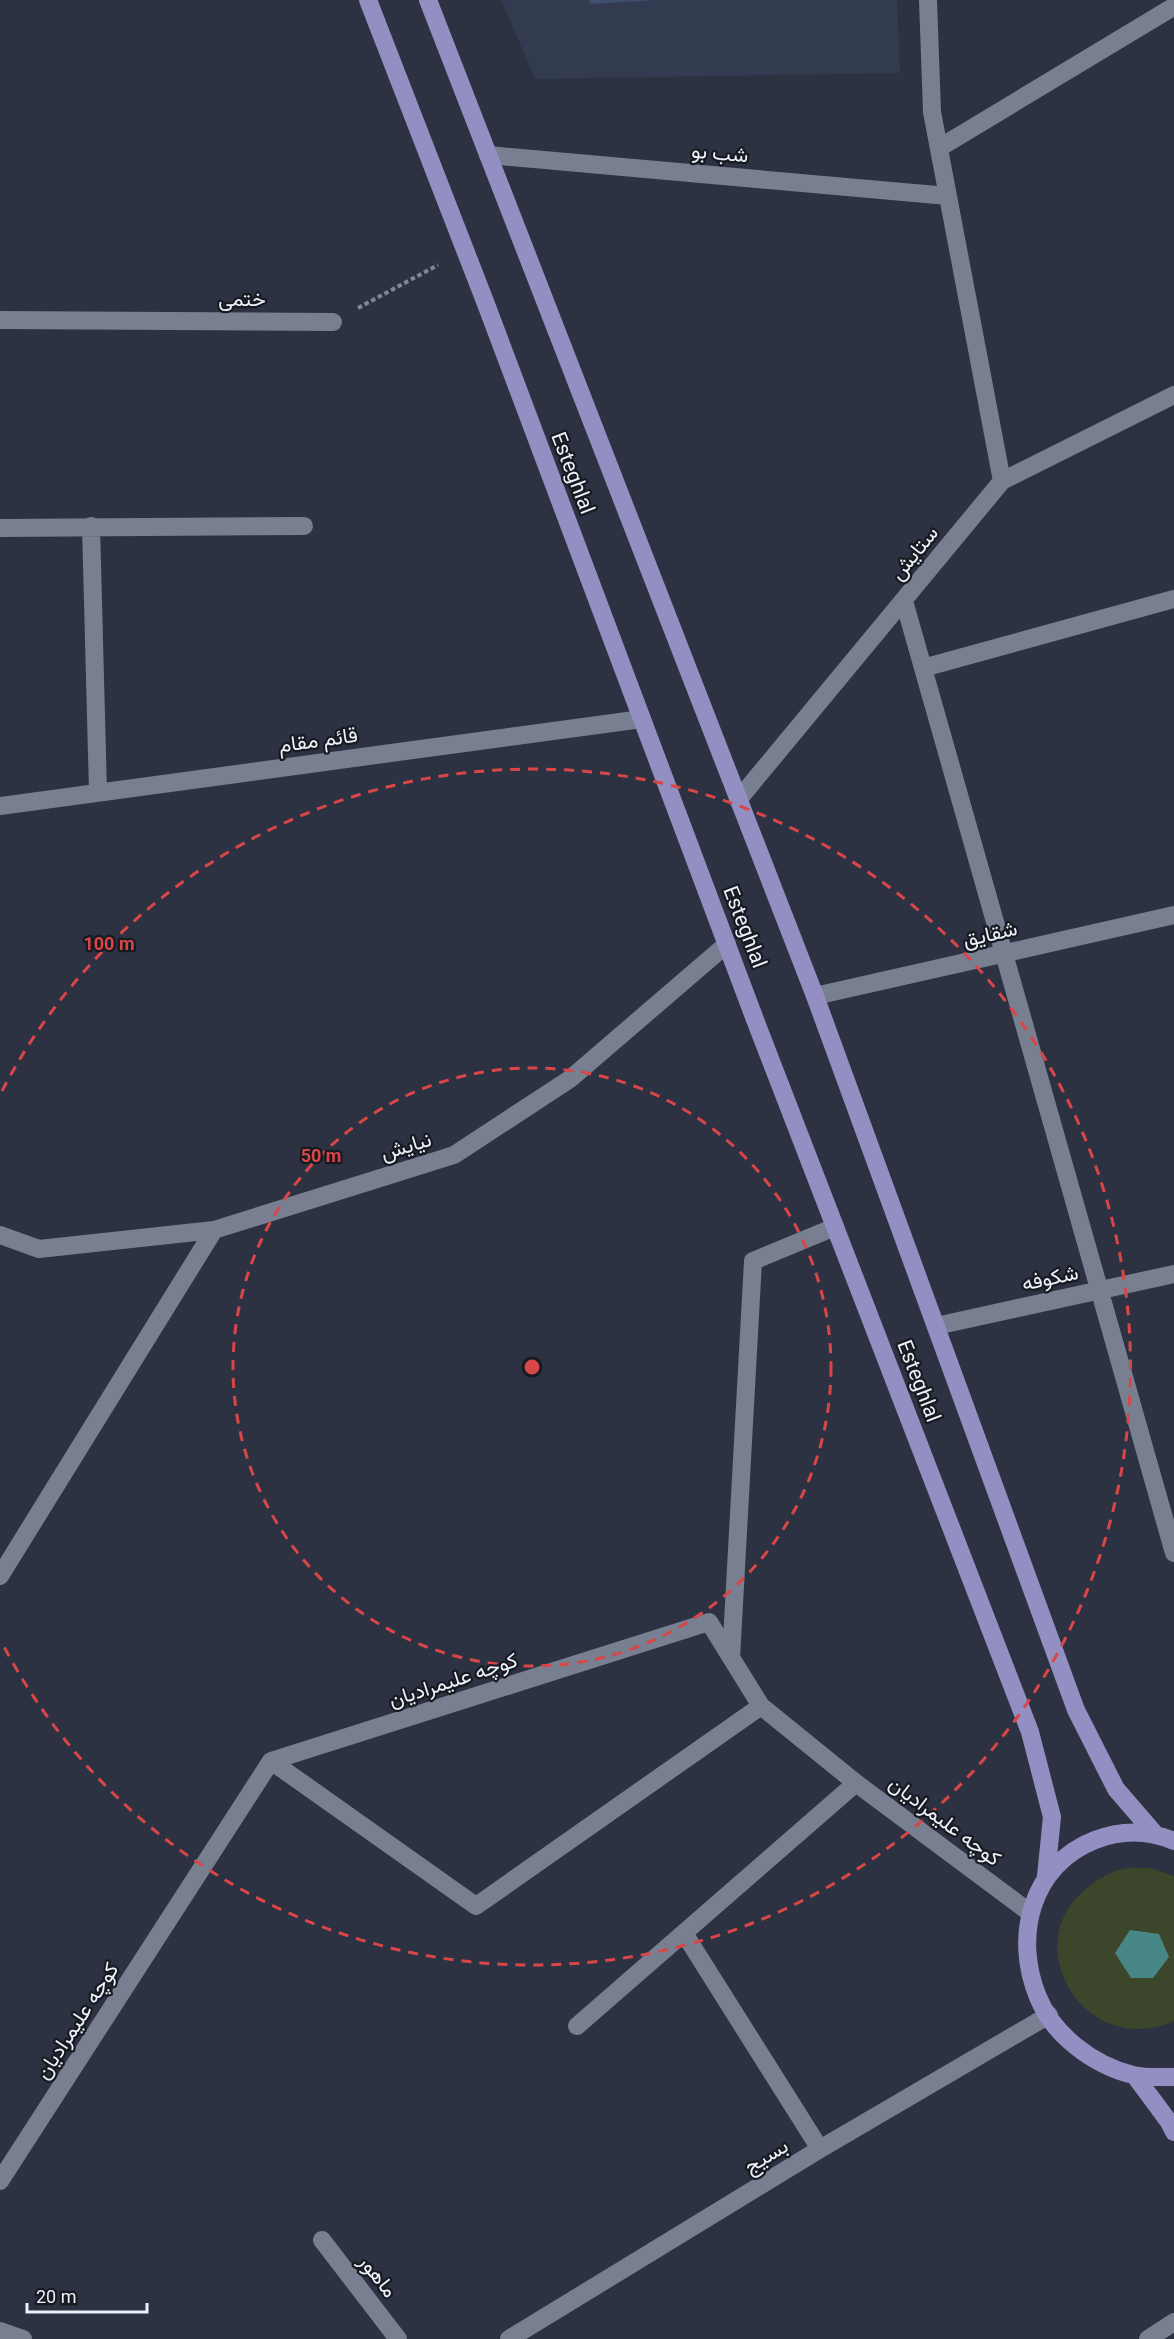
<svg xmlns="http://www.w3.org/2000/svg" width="1174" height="2339" viewBox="0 0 1174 2339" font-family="Roboto,Vazirmatn,sans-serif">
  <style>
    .built { fill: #323b4f }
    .green { fill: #3b462a }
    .water { fill: #488787 }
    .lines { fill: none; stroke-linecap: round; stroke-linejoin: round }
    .path { stroke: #808692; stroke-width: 4; stroke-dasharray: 4.5 3; stroke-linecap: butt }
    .minor { stroke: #777f90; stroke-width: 18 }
    .major { stroke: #938fc2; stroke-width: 18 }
    .wall { fill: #404e6f }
    .ring { fill: none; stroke: #d94648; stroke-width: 3; stroke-dasharray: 10 8 }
    .labels { text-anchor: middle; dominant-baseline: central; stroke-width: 4.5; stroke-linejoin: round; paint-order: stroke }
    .street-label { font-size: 21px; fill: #ecf1fa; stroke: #171a21 }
    .centre { fill: #d94648; stroke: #171a21; stroke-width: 3 }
    .ring-label { font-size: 18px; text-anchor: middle; font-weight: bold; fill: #d94648; stroke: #171a21; stroke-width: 4.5; stroke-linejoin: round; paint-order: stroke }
  </style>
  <rect width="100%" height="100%" fill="#2c3241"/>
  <!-- built -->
  <path class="built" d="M 501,0 L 897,0 L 900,73 L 535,79 Z"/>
  <!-- green -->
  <path class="green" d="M 1150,1868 L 1174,1876 L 1174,2021 C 1086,2060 1015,1945 1087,1888 C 1097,1880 1109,1872 1123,1869 C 1131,1867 1141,1869 1150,1868 Z"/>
  <!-- water -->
  <path class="water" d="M 1130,1930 L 1159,1934 L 1169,1957 L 1153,1978 L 1131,1978 L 1115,1953 Z"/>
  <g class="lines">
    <!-- path -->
    <path class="path" d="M 358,308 L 438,265"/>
    <!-- minor -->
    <path class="minor" d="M 928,0 L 932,112 L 1002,481
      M 939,148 L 1173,7
      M 488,155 L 948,196
      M 0,320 L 333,322
      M 91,526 L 98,792
      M 0,528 L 304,526
      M 904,601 L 1174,1553
      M 923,668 L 1174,599
      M 738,800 L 1002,481 L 1174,395
      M 0,806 L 642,719
      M 815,996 L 1174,915
      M 0,1235 L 39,1249 L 214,1230 L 454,1155 L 570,1079 L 727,944
      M 936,1326 L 1174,1274
      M 0,1576 L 214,1230
      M 731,1658 L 753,1261 L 835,1227
      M 271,1761 L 476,1906 L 761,1706
      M 684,1933 L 820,2149
      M 577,2026 L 856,1783
      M 0,2181 L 271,1761 L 709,1622 L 761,1706 L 856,1783 L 1029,1912
      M 322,2240 L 398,2339
      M 0,2331 L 23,2339
      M 509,2339 L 820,2149 L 1049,2015
      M 1148,2339 L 1174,2322"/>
    <!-- major -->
    <path class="major" d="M 368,0 L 486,304 L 754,1017 L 1030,1732 L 1052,1817 L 1046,1876
      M 428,0 L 815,996 L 1076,1710 L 1116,1789 L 1154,1833
      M 1174,1841 C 1148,1830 1121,1830 1095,1840 C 1031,1865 1013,1937 1038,1997 C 1053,2035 1093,2065 1133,2075 C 1145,2078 1161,2077 1174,2077
      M 1135,2076 L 1169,2122 L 1174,2132"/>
  </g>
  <!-- wall -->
  <path class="wall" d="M 589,0 L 656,0 L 591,4 Z"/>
  <!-- distance rings -->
  <g class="ring">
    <circle cx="532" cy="1367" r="299"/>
    <path d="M2 1091A598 598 0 1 1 2 1643"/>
  </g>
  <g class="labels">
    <!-- street labels -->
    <g class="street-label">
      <text transform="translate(720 153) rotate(5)">شب بو</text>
      <text x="242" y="299">ختمی</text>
      <text transform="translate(573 473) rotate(69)">Esteghlal</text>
      <text transform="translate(914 553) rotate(-51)">ستایش</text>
      <text transform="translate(318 740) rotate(-8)">قائم مقام</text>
      <text transform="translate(745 927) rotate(69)">Esteghlal</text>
      <text transform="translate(990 934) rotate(-13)">شقایق</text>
      <text transform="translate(406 1146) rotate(-17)">نیایش</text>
      <text transform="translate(1050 1278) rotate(-12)">شکوفه</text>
      <text transform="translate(919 1381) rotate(69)">Esteghlal</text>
      <text transform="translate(453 1680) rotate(-18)">کوچه علیمرادیان</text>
      <text transform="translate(945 1821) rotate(37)">کوچه علیمرادیان</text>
      <text transform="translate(77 2021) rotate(-57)">کوچه علیمرادیان</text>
      <text transform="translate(766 2156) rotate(-31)">بسیج</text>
      <text transform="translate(378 2276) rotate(52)">ماهور</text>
    </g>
  </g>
  <circle cx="532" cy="1367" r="9" class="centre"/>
  <g class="ring-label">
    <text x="109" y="950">100 m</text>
    <text x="321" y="1162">50 m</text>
  </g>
  <!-- scale -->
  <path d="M27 2303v9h120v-9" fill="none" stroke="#ecf1fa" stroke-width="3"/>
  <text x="36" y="2303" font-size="18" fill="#ecf1fa" stroke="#171a21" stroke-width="4.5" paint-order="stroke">20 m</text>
</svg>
